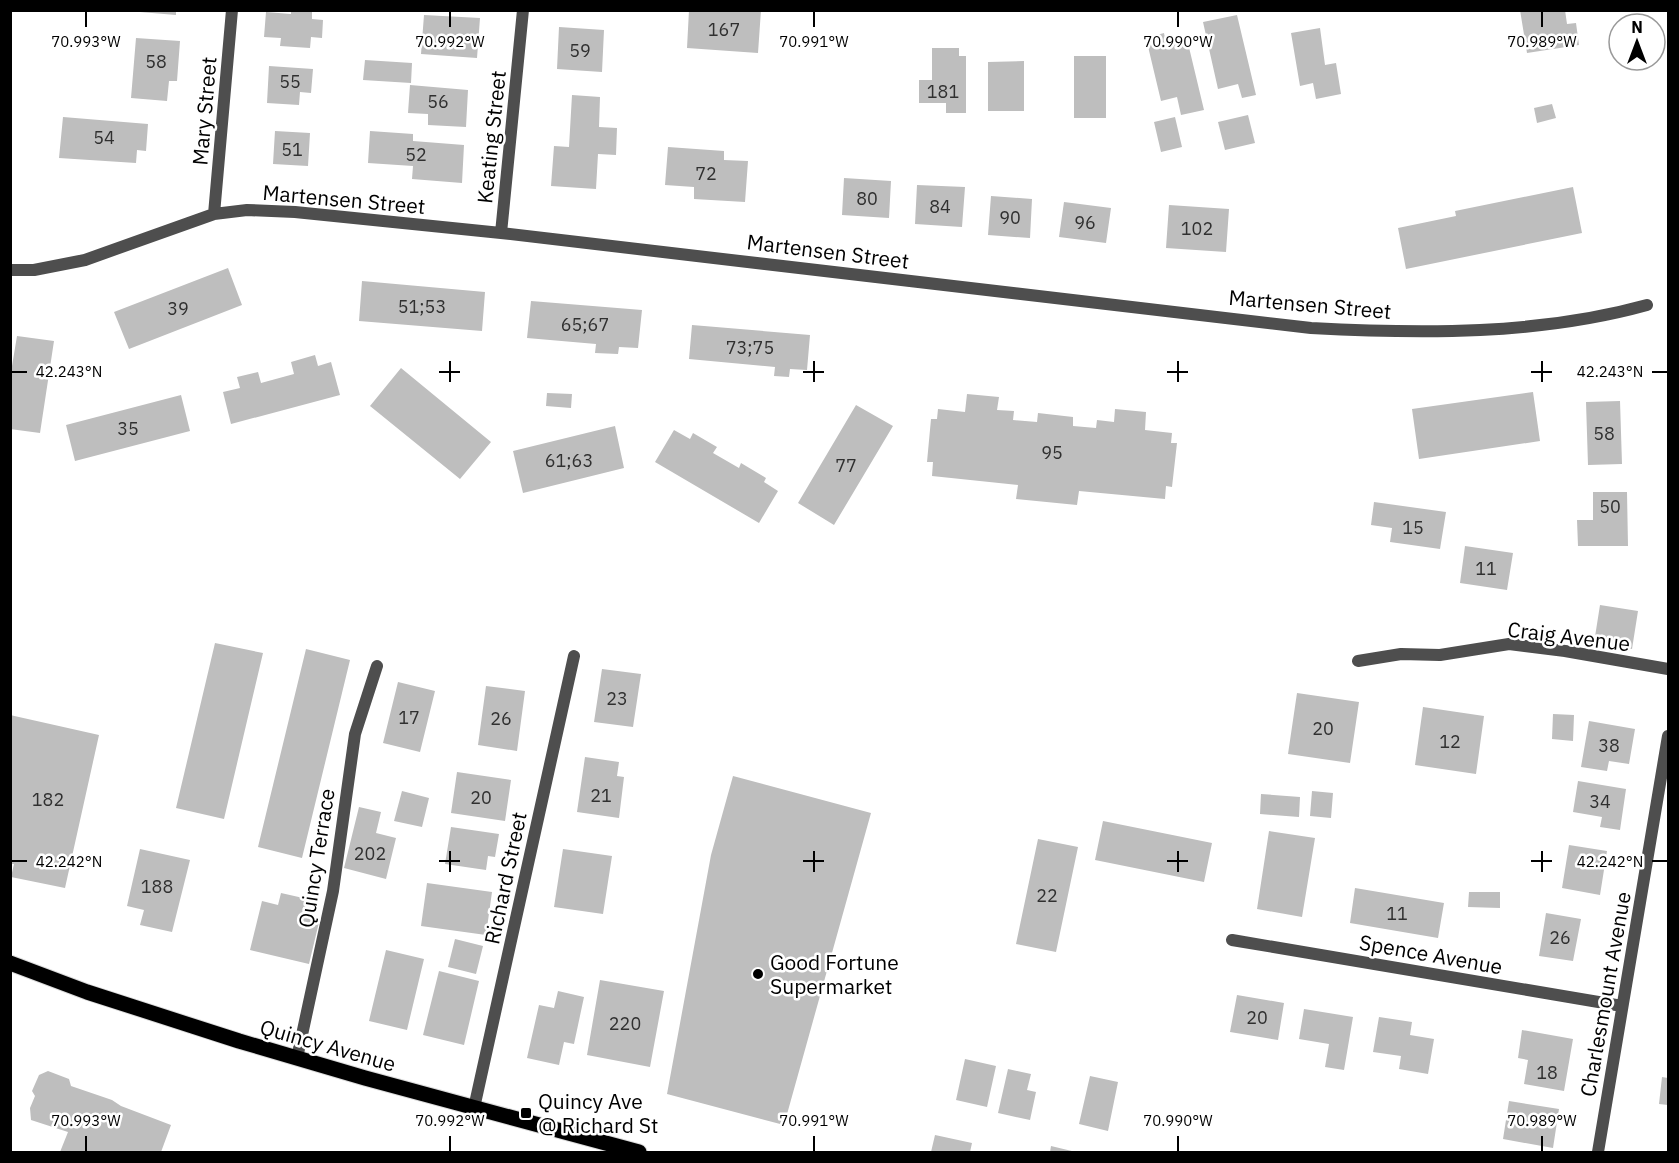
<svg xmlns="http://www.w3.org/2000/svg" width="1679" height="1163" viewBox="0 0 1679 1163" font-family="'IBM Plex Sans',sans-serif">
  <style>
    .building { fill: #bebebe }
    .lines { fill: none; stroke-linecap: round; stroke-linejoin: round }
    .primary-casing { stroke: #dbdbdb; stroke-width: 17 }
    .street { stroke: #4e4e4e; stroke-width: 12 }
    .primary { stroke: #000; stroke-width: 15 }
    .ticks { fill: none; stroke: #000; stroke-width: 2 }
    .poi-dot { fill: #000; stroke: #fff; stroke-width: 2 }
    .labels { text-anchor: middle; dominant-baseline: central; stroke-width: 5; stroke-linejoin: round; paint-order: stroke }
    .number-label { font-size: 18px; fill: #303030 }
    .street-label { font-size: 21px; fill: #000; stroke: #fff }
    .poi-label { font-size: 21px; fill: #000; stroke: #fff; text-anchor: start }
    .ticks-label { font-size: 15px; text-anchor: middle; fill: #000; stroke: #fff; stroke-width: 5; stroke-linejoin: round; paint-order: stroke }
  </style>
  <rect width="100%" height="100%" fill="#fff"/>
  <!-- building -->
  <path class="building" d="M 140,10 L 176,10 L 176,15 L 140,12 Z
    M 291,10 L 312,10 L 312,19 L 323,20 L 322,38 L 311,37 L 310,48 L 280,46 L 281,38 L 264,37 L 266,12 L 291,14 Z
    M 689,10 L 761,10 L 758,53 L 687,48 Z
    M 1520,10 L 1565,10 L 1567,24 L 1576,23 L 1579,45 L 1527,53 Z
    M 424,15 L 480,18 L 477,58 L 421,54 Z
    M 1237,15 L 1256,95 L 1242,98 L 1238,84 L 1218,89 L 1203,22 Z
    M 559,27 L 604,30 L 602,72 L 557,69 Z
    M 1320,28 L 1325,65 L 1336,63 L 1341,94 L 1316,99 L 1313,83 L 1300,86 L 1291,33 Z
    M 1164,33 L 1166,44 L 1187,39 L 1204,110 L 1181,115 L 1177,97 L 1161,101 L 1146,38 Z
    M 136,38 L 180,41 L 177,81 L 169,81 L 167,101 L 131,98 Z
    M 932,48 L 959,48 L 959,56 L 966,56 L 966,113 L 946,113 L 946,103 L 919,103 L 919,80 L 932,80 Z
    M 1074,56 L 1106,56 L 1106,118 L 1074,118 Z
    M 365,60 L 412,63 L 411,83 L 363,80 Z
    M 1024,61 L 1024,111 L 988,111 L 988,62 Z
    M 269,66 L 313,69 L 311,93 L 300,92 L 299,105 L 267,103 Z
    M 410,85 L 468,90 L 466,127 L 428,125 L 428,114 L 408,113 Z
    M 572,95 L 600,97 L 599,127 L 617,128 L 616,155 L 598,154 L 596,189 L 551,186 L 554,146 L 569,147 Z
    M 1552,104 L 1556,118 L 1537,123 L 1534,108 Z
    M 1248,115 L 1255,143 L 1225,150 L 1218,122 Z
    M 63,117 L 148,124 L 146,151 L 137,150 L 136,163 L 59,158 Z
    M 1175,117 L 1182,147 L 1161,152 L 1154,122 Z
    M 275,131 L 310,133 L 308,166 L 273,164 Z
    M 370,131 L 413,134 L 413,141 L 464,145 L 462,183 L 412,179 L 413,166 L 368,163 Z
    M 668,147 L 724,151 L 724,160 L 748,161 L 745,202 L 694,199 L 694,187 L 665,185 Z
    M 844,178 L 891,181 L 889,218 L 842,215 Z
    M 917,185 L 965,187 L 962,227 L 915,224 Z
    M 1573,187 L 1582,233 L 1406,269 L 1398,228 L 1456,216 L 1455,211 Z
    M 991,196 L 1032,199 L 1030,238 L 988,235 Z
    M 1064,202 L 1111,208 L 1106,243 L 1059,237 Z
    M 1169,205 L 1229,209 L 1226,252 L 1166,248 Z
    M 228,268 L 242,305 L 129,349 L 114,312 Z
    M 362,281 L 485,292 L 482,331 L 359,321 Z
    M 531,301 L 642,310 L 638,348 L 619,347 L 618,354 L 595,353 L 596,344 L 527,338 Z
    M 692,325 L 810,335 L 807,370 L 790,369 L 789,377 L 774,376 L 775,367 L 689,359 Z
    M 17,336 L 54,341 L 40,433 L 10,429 L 10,378 Z
    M 315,355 L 318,366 L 331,362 L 340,395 L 231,424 L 223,392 L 240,388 L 237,377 L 258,372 L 261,383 L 294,374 L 291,362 Z
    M 401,368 L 491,442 L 460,479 L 370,406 Z
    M 1533,392 L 1540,441 L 1419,459 L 1412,409 Z
    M 547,393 L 572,394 L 571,408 L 546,406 Z
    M 967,394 L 999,397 L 997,410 L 1014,411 L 1013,420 L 1037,422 L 1038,413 L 1073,417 L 1073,426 L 1096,428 L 1097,420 L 1114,422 L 1115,409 L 1146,412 L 1145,430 L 1172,433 L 1171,443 L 1177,443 L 1172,487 L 1166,486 L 1165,499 L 1079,491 L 1077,505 L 1016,499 L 1018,485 L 932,476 L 933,462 L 927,462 L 931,419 L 937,419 L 938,409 L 965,412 Z
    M 181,395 L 190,431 L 75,461 L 66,425 Z
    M 1620,401 L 1622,464 L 1588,465 L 1586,402 Z
    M 856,405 L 893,426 L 834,525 L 798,503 Z
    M 615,426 L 624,468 L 523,493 L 513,451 Z
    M 674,430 L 690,439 L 693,433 L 717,447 L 713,453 L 739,468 L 741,463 L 766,478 L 764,482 L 778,491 L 759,523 L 655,462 Z
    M 1593,492 L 1627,492 L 1628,546 L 1578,546 L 1577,520 L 1593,520 Z
    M 1374,502 L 1446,512 L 1440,549 L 1390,542 L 1392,528 L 1371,525 Z
    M 1465,546 L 1513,553 L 1507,590 L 1460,583 Z
    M 1600,605 L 1638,611 L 1632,649 L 1594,643 Z
    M 215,643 L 263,653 L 224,819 L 176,808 Z
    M 306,649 L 350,660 L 302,858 L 258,847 Z
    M 602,669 L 641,674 L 633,727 L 594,722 Z
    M 398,682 L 435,691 L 420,752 L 383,743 Z
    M 486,686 L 525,691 L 517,751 L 478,745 Z
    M 1297,693 L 1359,702 L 1350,763 L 1288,754 Z
    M 1423,707 L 1484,716 L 1476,774 L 1415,765 Z
    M 1553,714 L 1574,715 L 1573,741 L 1552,739 Z
    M 10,715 L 99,735 L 65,888 L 11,877 L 14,864 L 10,864 Z
    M 1589,721 L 1635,729 L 1629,764 L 1609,761 L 1607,771 L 1581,767 Z
    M 585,757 L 619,762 L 617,776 L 624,777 L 619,818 L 577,812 Z
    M 457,772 L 511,780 L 505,821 L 451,813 Z
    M 733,776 L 871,813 L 784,1125 L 667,1094 L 711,855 Z
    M 1578,781 L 1626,789 L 1620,830 L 1600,827 L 1602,817 L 1573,812 Z
    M 402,791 L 429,798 L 422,827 L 394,821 Z
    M 1312,791 L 1333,793 L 1331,818 L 1310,816 Z
    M 1261,794 L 1300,797 L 1299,817 L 1260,814 Z
    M 359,807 L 381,812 L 376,833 L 396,838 L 386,879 L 344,868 Z
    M 1103,821 L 1212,843 L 1204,882 L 1095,860 Z
    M 451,827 L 499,834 L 495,857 L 488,856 L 486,870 L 445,864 Z
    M 1269,831 L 1315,838 L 1302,917 L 1257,909 Z
    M 1038,839 L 1078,847 L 1056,952 L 1016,944 Z
    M 1569,845 L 1607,851 L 1600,895 L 1562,888 Z
    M 140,849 L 190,860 L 172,932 L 140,925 L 144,910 L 127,906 Z
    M 563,849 L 612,856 L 603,914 L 554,907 Z
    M 427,883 L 492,892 L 486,935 L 421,926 Z
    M 1355,888 L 1444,903 L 1438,938 L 1350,923 Z
    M 1469,892 L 1500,892 L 1500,908 L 1468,907 Z
    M 281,893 L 312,900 L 308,915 L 320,918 L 309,964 L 250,950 L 262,901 L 278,905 Z
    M 1546,913 L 1581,919 L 1573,961 L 1539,956 Z
    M 455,939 L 483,946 L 476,974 L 448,967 Z
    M 386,950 L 424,959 L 407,1030 L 369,1021 Z
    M 439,971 L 479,981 L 464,1045 L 423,1035 Z
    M 600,980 L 664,991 L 650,1067 L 587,1055 Z
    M 558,991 L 584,997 L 574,1044 L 564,1042 L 559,1065 L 527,1058 L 539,1005 L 554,1008 Z
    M 1237,995 L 1284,1003 L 1278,1040 L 1230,1032 Z
    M 1304,1009 L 1353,1017 L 1344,1070 L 1325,1067 L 1329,1044 L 1299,1039 Z
    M 1379,1017 L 1412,1022 L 1410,1035 L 1434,1039 L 1428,1074 L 1399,1069 L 1401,1056 L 1373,1052 Z
    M 1522,1030 L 1573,1039 L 1564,1091 L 1524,1084 L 1528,1060 L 1518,1058 Z
    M 965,1059 L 996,1066 L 987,1107 L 956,1100 Z
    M 1008,1069 L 1031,1074 L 1027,1090 L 1036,1092 L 1030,1120 L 998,1113 Z
    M 48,1071 L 69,1079 L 71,1086 L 112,1100 L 121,1106 L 171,1125 L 161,1152 L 60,1152 L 68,1132 L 31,1120 L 30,1108 L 35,1096 L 32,1091 L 39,1075 Z
    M 1090,1076 L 1118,1082 L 1108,1131 L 1079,1124 Z
    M 1662,1077 L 1668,1078 L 1668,1105 L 1659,1104 Z
    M 1509,1101 L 1559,1109 L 1553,1148 L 1503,1139 Z
    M 935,1135 L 972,1143 L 970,1152 L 931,1152 Z
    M 1051,1146 L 1076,1152 L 1050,1152 Z"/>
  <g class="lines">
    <defs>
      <path id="primary" d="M 10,963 L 87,992 L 239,1041 L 365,1078 L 639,1152"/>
    </defs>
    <!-- primary casing -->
    <use href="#primary" class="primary-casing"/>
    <!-- street -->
    <path class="street" d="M 214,214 L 232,10
      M 501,233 L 523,10
      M 10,270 L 34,270 L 85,260 L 214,214 L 247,210 L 295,212 L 501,233 L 1311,328 C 1422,334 1539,335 1647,305
      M 1358,661 L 1401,654 L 1440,655 L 1509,644 L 1565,651 L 1668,669
      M 1232,940 L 1622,1006
      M 297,1058 L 333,891 L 355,734 L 377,666
      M 474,1108 L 574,656
      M 1598,1152 L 1668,736"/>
    <!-- primary -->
    <use href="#primary" class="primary"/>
  </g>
  <!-- ticks -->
  <path class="ticks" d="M 86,12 L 86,27M 450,12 L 450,27M 814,12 L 814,27M 1178,12 L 1178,27M 1542,12 L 1542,27M 450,361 L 450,382M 814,361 L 814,382M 1178,361 L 1178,382M 1542,361 L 1542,382M 12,372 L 27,372M 439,372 L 460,372M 803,372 L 824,372M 1167,372 L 1188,372M 1531,372 L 1552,372M 1652,372 L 1667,372M 450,851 L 450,872M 814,851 L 814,872M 1178,851 L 1178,872M 1542,851 L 1542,872M 12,861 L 27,861M 439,861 L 460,861M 803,861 L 824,861M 1167,861 L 1188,861M 1531,861 L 1552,861M 1652,861 L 1667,861M 86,1136 L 86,1151M 450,1136 L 450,1151M 814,1136 L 814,1151M 1178,1136 L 1178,1151M 1542,1136 L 1542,1151"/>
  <!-- markers -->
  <g class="poi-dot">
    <circle cx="758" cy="974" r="6"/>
    <rect x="520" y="1107" width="12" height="12" rx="3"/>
  </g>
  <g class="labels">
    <!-- number labels -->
    <g class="number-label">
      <text x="724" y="29">167</text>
      <text x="580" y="50">59</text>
      <text x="156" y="61">58</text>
      <text x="290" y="81">55</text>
      <text x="943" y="91">181</text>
      <text x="438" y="101">56</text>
      <text x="104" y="137">54</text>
      <text x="292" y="149">51</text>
      <text x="416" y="154">52</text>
      <text x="706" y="173">72</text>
      <text x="867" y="198">80</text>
      <text x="940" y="206">84</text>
      <text x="1010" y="217">90</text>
      <text x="1085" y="222">96</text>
      <text x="1197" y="228">102</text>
      <text x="422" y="306">51;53</text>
      <text x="178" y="308">39</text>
      <text x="585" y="324">65;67</text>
      <text x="750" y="347">73;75</text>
      <text x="128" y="428">35</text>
      <text x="1604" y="433">58</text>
      <text x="1052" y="452">95</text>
      <text x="569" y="460">61;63</text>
      <text x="846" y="465">77</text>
      <text x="1610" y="506">50</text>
      <text x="1413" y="527">15</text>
      <text x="1486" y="568">11</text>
      <text x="617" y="698">23</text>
      <text x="409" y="717">17</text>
      <text x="501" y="718">26</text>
      <text x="1323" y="728">20</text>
      <text x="1450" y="741">12</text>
      <text x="1609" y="745">38</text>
      <text x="601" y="795">21</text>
      <text x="481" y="797">20</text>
      <text x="48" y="799">182</text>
      <text x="1600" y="801">34</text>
      <text x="370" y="853">202</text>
      <text x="157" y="886">188</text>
      <text x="1047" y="895">22</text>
      <text x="1397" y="913">11</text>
      <text x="1560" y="937">26</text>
      <text x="1257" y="1017">20</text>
      <text x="625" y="1023">220</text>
      <text x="1547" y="1072">18</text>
    </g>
    <!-- street labels -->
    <g class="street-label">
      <text transform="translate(204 111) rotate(-85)">Mary Street</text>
      <text transform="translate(491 137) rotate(-84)">Keating Street</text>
      <text transform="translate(344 199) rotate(5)">Martensen Street</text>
      <text transform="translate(828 251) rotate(7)">Martensen Street</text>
      <text transform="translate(1310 304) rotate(5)">Martensen Street</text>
      <text transform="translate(1569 636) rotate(7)">Craig Avenue</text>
      <text transform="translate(316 858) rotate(-81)">Quincy Terrace</text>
      <text transform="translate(505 878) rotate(-78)">Richard Street</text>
      <text transform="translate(1431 954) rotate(10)">Spence Avenue</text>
      <text transform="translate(1605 994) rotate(-80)">Charlesmount Avenue</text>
      <text transform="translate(328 1045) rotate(16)">Quincy Avenue</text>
    </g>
    <!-- poi labels -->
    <g class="poi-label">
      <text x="770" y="962">Good Fortune<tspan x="770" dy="24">Supermarket</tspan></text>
      <text x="538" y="1101">Quincy Ave<tspan x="538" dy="24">@ Richard St</tspan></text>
    </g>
  </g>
  <g class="ticks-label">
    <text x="86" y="47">70.993°W</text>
    <text x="450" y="47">70.992°W</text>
    <text x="814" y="47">70.991°W</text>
    <text x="1178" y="47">70.990°W</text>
    <text x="1542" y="47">70.989°W</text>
    <text x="69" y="377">42.243°N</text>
    <text x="1610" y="377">42.243°N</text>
    <text x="69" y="867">42.242°N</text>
    <text x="1610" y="867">42.242°N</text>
    <text x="86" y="1126">70.993°W</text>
    <text x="450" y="1126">70.992°W</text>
    <text x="814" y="1126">70.991°W</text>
    <text x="1178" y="1126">70.990°W</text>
    <text x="1542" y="1126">70.989°W</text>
  </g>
  <!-- border -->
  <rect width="1679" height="1163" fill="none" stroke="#000000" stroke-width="24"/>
  <!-- north arrow -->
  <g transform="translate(1637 42)"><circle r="28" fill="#ffffff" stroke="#999999" stroke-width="1.5"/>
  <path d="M0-4.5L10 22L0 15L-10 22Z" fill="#000000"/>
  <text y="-9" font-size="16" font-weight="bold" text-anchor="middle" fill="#000000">N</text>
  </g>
</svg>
